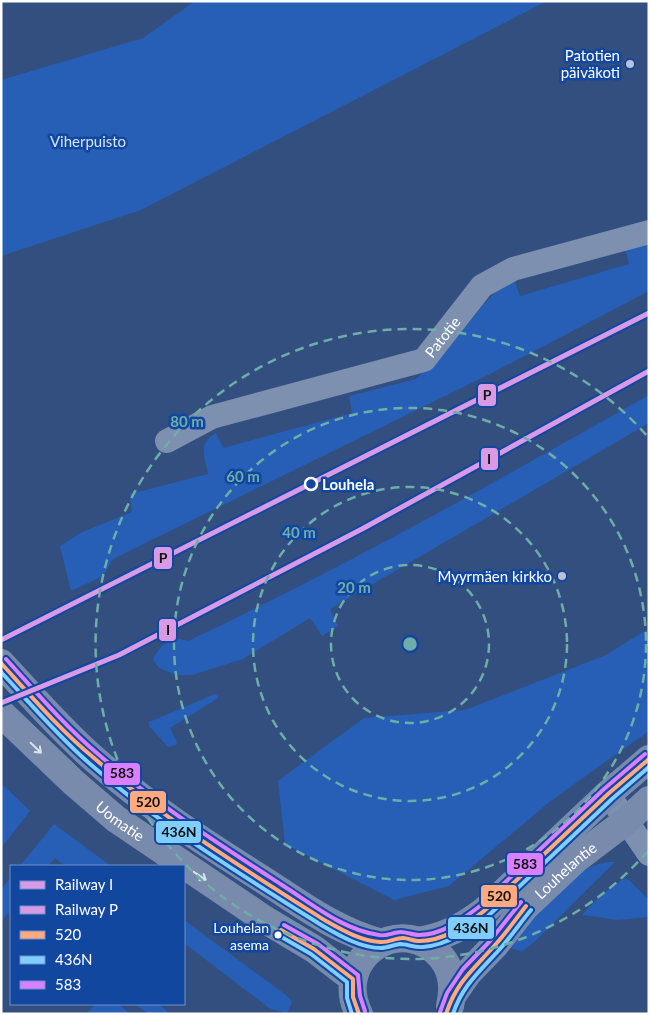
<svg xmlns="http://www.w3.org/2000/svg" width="650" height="1015" viewBox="0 0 650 1015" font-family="Lato,sans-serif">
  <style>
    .green { fill: #275eb6 }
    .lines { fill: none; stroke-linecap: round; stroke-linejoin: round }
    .street { stroke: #7d90b0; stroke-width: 24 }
    .secondary { stroke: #788bad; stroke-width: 28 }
    .bus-1-casing { stroke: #1247a0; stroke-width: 8 }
    .bus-2-casing { stroke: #1247a0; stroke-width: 8 }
    .bus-3-casing { stroke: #1247a0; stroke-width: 8 }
    .bus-1 { stroke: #ffa980; stroke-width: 4 }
    .bus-2 { stroke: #80cdff; stroke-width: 4 }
    .bus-3 { stroke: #d880ff; stroke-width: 4 }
    .rail-1-casing { stroke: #1247a0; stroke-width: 9 }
    .rail-2-casing { stroke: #1247a0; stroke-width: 9 }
    .rail-1 { stroke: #d99ae5; stroke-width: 5 }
    .rail-2 { stroke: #d99ae5; stroke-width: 5 }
    .oneway { stroke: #dde2ea }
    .ring { fill: none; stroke: #6fada8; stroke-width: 2.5; stroke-dasharray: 9 6 }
    .poi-dot { fill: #b7c1d3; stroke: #1247a0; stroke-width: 2 }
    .stop-dot { fill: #1247a0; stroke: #fff; stroke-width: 2.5 }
    .bus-dot { fill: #fff; stroke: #1247a0; stroke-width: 2 }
    .labels { text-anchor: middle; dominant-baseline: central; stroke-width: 5; stroke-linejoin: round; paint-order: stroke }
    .bus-label { font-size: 14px; fill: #fff; stroke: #1247a0; text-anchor: end }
    .poi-label { font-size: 15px; fill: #fff; stroke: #1247a0; text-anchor: end }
    .park-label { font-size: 15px; fill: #d3e4fe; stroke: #1247a0 }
    .street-label { font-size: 15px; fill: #fff; stroke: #1247a0 }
    .stop-label { font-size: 15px; font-weight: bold; fill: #fff; stroke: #1247a0; text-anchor: start }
    .centre { fill: #6fada8; stroke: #1247a0; stroke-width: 2.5 }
    .ring-label { font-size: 15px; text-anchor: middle; font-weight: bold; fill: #6fada8; stroke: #1247a0; stroke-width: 5; stroke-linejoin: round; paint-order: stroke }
    .line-badge { stroke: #1247a0; stroke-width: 2 }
    .pale-badge-label { font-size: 14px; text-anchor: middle; font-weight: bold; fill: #111 }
  </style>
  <rect width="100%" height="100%" fill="#324f80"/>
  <!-- green -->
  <path class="green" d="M 195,1 L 547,1 L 141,210 L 1,256 L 1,80 L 143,38 Z
    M 649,242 L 649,291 L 492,373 L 113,559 L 103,576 L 71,591 L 60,546 L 82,532 L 132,512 L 130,494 L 208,474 C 205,457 197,443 216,433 L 223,448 L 352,413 L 349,396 L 416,379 L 443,355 L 483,305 L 500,288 L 515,282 L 520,296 L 629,264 L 625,248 Z
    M 649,395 L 649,423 L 330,609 L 338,626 L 322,636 L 310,618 L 243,659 L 192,675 L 176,675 L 159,668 L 153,660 C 155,652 165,641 175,639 C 178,638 184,640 188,641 C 345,567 497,481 649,395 Z
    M 649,628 L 649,731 L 552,800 L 449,886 L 394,900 L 285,844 L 278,781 L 364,718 L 465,710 L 606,655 Z
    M 215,694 L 218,696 L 218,698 L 170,728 L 177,742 L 176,745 L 168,747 L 149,726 L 149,722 Z
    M 1,783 L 30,811 L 1,848 Z
    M 54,824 L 111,866 L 65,866 L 55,858 L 48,866 L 20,866 Z
    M 607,862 L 615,862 L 533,943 L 522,951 L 513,949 L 510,946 C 537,914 564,870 607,862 Z
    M 11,877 L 11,910 L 1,922 L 1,890 Z
    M 624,878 L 628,879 L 649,900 L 649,917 L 618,920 L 582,915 L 599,897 Z
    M 184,920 L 286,995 L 292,1002 L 287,1014 L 269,1008 L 184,943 Z
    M 95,1004 L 119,1004 L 130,1014 L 86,1014 Z
    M 135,1004 L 159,1004 L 170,1014 L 149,1014 Z"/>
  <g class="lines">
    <!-- street -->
    <g class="street">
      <path id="s1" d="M 167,441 L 212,417 L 424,360 L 482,286 L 513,269 L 649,232"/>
      <path d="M 608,794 L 649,854"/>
    </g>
    <!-- secondary -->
    <g class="secondary">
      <path d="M 1,663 C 31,695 60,729 93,758 C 146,805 205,843 265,881 C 302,905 338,932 382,943"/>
      <path id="s2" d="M 1,713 L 73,782 L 116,819 L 264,919 L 314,949 L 353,979"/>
      <path d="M 419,941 C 446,936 463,927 484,911 L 608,794 L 649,759"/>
      <path id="s3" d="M 452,996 L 468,973 L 495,945 L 525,907 L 576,859 L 626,821 L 649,800"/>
      <path d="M 359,1014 C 331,958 402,910 442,958 C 453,972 454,989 450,1006"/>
    </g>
    <defs>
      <path id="bus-1" d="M 1,663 C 31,696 60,730 94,758 C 165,820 247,871 326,921 C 342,930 361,941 380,942 C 388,943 395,938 403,938 C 408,938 413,941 418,941 C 442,942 466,925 484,911 L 608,794 L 649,759
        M 281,930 L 314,949 L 353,979 L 353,997 L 359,1014
        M 446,1014 C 457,981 473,970 495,945 C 506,933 516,919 526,906"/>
      <path id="bus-2" d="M 1,672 C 30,703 57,735 89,763 C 160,825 243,876 323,926 C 340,936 361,948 381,948 C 387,948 393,945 400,944 C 407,944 415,948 423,947 C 448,945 469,930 488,916 L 612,799 L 649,767
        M 278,935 L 311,954 L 347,982 L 347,998 L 352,1014
        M 453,1014 C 462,986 480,971 499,950 C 510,938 520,923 531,910"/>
      <path id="bus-3" d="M 6,659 C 35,691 64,725 98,754 C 155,803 219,844 282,885 C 312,904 343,930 379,935 C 386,937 393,932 401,932 C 407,932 413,935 419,935 C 442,935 463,919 480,906 L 604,789 L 645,754
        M 284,925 L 318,944 L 358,975 L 360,996 L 365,1011
        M 440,1012 L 447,993 L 463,969 L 490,941 L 521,902"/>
    </defs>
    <!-- bus-1 casing -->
    <use href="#bus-1" class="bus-1-casing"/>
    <!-- bus-2 casing -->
    <use href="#bus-2" class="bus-2-casing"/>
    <!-- bus-3 casing -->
    <use href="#bus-3" class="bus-3-casing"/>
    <!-- bus-1 -->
    <use href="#bus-1" class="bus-1"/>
    <!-- bus-2 -->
    <use href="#bus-2" class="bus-2"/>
    <!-- bus-3 -->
    <use href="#bus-3" class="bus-3"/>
    <defs>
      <path id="rail-1" d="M 1,703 L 119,655 L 362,529 L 649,371"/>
      <path id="rail-2" d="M 1,640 L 649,313"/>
    </defs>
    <!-- rail-1 casing -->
    <use href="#rail-1" class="rail-1-casing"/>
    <!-- rail-2 casing -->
    <use href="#rail-2" class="rail-2-casing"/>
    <!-- rail-1 -->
    <use href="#rail-1" class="rail-1"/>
    <!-- rail-2 -->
    <use href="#rail-2" class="rail-2"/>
  </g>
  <!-- one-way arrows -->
  <defs><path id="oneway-shaft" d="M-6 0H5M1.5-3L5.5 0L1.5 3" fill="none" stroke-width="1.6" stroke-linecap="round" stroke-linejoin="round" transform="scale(1.25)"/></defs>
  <g class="oneway">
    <use href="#oneway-shaft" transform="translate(36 748) rotate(44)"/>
    <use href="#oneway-shaft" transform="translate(200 876) rotate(34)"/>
  </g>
  <!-- distance rings -->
  <g class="ring">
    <circle cx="410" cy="644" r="79"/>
    <circle cx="410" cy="644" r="157"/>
    <circle cx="410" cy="644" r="236"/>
    <path d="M648 851A315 315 0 1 1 648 437"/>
  </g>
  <!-- markers -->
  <g class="poi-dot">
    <circle cx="630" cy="64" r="5"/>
    <circle cx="562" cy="576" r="5"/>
  </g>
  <circle class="stop-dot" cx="311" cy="484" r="6"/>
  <circle class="bus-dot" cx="278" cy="935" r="4.5"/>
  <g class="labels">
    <!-- bus labels -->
    <g class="bus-label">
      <text x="269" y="927">Louhelan<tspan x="269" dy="17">asema</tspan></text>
    </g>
    <!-- poi labels -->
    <g class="poi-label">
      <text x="620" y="55">Patotien<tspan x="620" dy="17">päiväkoti</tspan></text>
      <text x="552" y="576">Myyrmäen kirkko</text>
    </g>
    <!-- park labels -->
    <g class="park-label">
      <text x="88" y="141">Viherpuisto</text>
    </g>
    <!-- street labels -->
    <g class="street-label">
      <text stroke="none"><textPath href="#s1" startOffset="300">Patotie</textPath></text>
      <text stroke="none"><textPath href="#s2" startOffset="161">Uomatie</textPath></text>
      <text stroke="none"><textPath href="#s3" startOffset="170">Louhelantie</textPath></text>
    </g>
    <!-- stop labels -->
    <g class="stop-label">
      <text x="322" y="484">Louhela</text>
    </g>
  </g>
  <circle cx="410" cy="644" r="8" class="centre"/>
  <g class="ring-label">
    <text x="187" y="427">80 m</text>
    <text x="243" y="482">60 m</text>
    <text x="299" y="538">40 m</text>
    <text x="354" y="593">20 m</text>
  </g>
  <g class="line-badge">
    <rect x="477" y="383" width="20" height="24" rx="5" fill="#d99ae5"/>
    <rect x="480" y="447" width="19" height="24" rx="5" fill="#d99ae5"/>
    <rect x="153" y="546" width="20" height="24" rx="5" fill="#d99ae5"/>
    <rect x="158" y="618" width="19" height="24" rx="5" fill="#d99ae5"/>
    <rect x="103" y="762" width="38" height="24" rx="5" fill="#d880ff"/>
    <rect x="129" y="790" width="38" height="24" rx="5" fill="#ffa980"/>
    <rect x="155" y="820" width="47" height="24" rx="5" fill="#80cdff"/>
    <rect x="506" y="852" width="38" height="24" rx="5" fill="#d880ff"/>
    <rect x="480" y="884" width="38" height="24" rx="5" fill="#ffa980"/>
    <rect x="447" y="916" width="48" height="24" rx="5" fill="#80cdff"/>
  </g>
  <g class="pale-badge-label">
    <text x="487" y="400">P</text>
    <text x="489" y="464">I</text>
    <text x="163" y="563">P</text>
    <text x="168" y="635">I</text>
    <text x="122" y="778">583</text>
    <text x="148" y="807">520</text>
    <text x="179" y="837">436N</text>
    <text x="525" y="869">583</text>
    <text x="499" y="901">520</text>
    <text x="471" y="933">436N</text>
  </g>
  <!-- border -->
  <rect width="650" height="1015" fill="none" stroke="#ffffff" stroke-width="5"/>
  <!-- legend -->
  <rect x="10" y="865" width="175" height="140" fill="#1247a0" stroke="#7191c6"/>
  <rect x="20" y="881" width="25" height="8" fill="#d99ae5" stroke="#7191c6"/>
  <text x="55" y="890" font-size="15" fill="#ffffff">Railway I</text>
  <rect x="20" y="906" width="25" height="8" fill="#d99ae5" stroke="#7191c6"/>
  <text x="55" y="915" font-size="15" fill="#ffffff">Railway P</text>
  <rect x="20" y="931" width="25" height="8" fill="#ffa980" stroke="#7191c6"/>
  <text x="55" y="940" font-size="15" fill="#ffffff">520</text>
  <rect x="20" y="956" width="25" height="8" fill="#80cdff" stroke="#7191c6"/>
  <text x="55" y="965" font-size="15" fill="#ffffff">436N</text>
  <rect x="20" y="981" width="25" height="8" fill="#d880ff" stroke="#7191c6"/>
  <text x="55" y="990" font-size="15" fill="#ffffff">583</text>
</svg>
